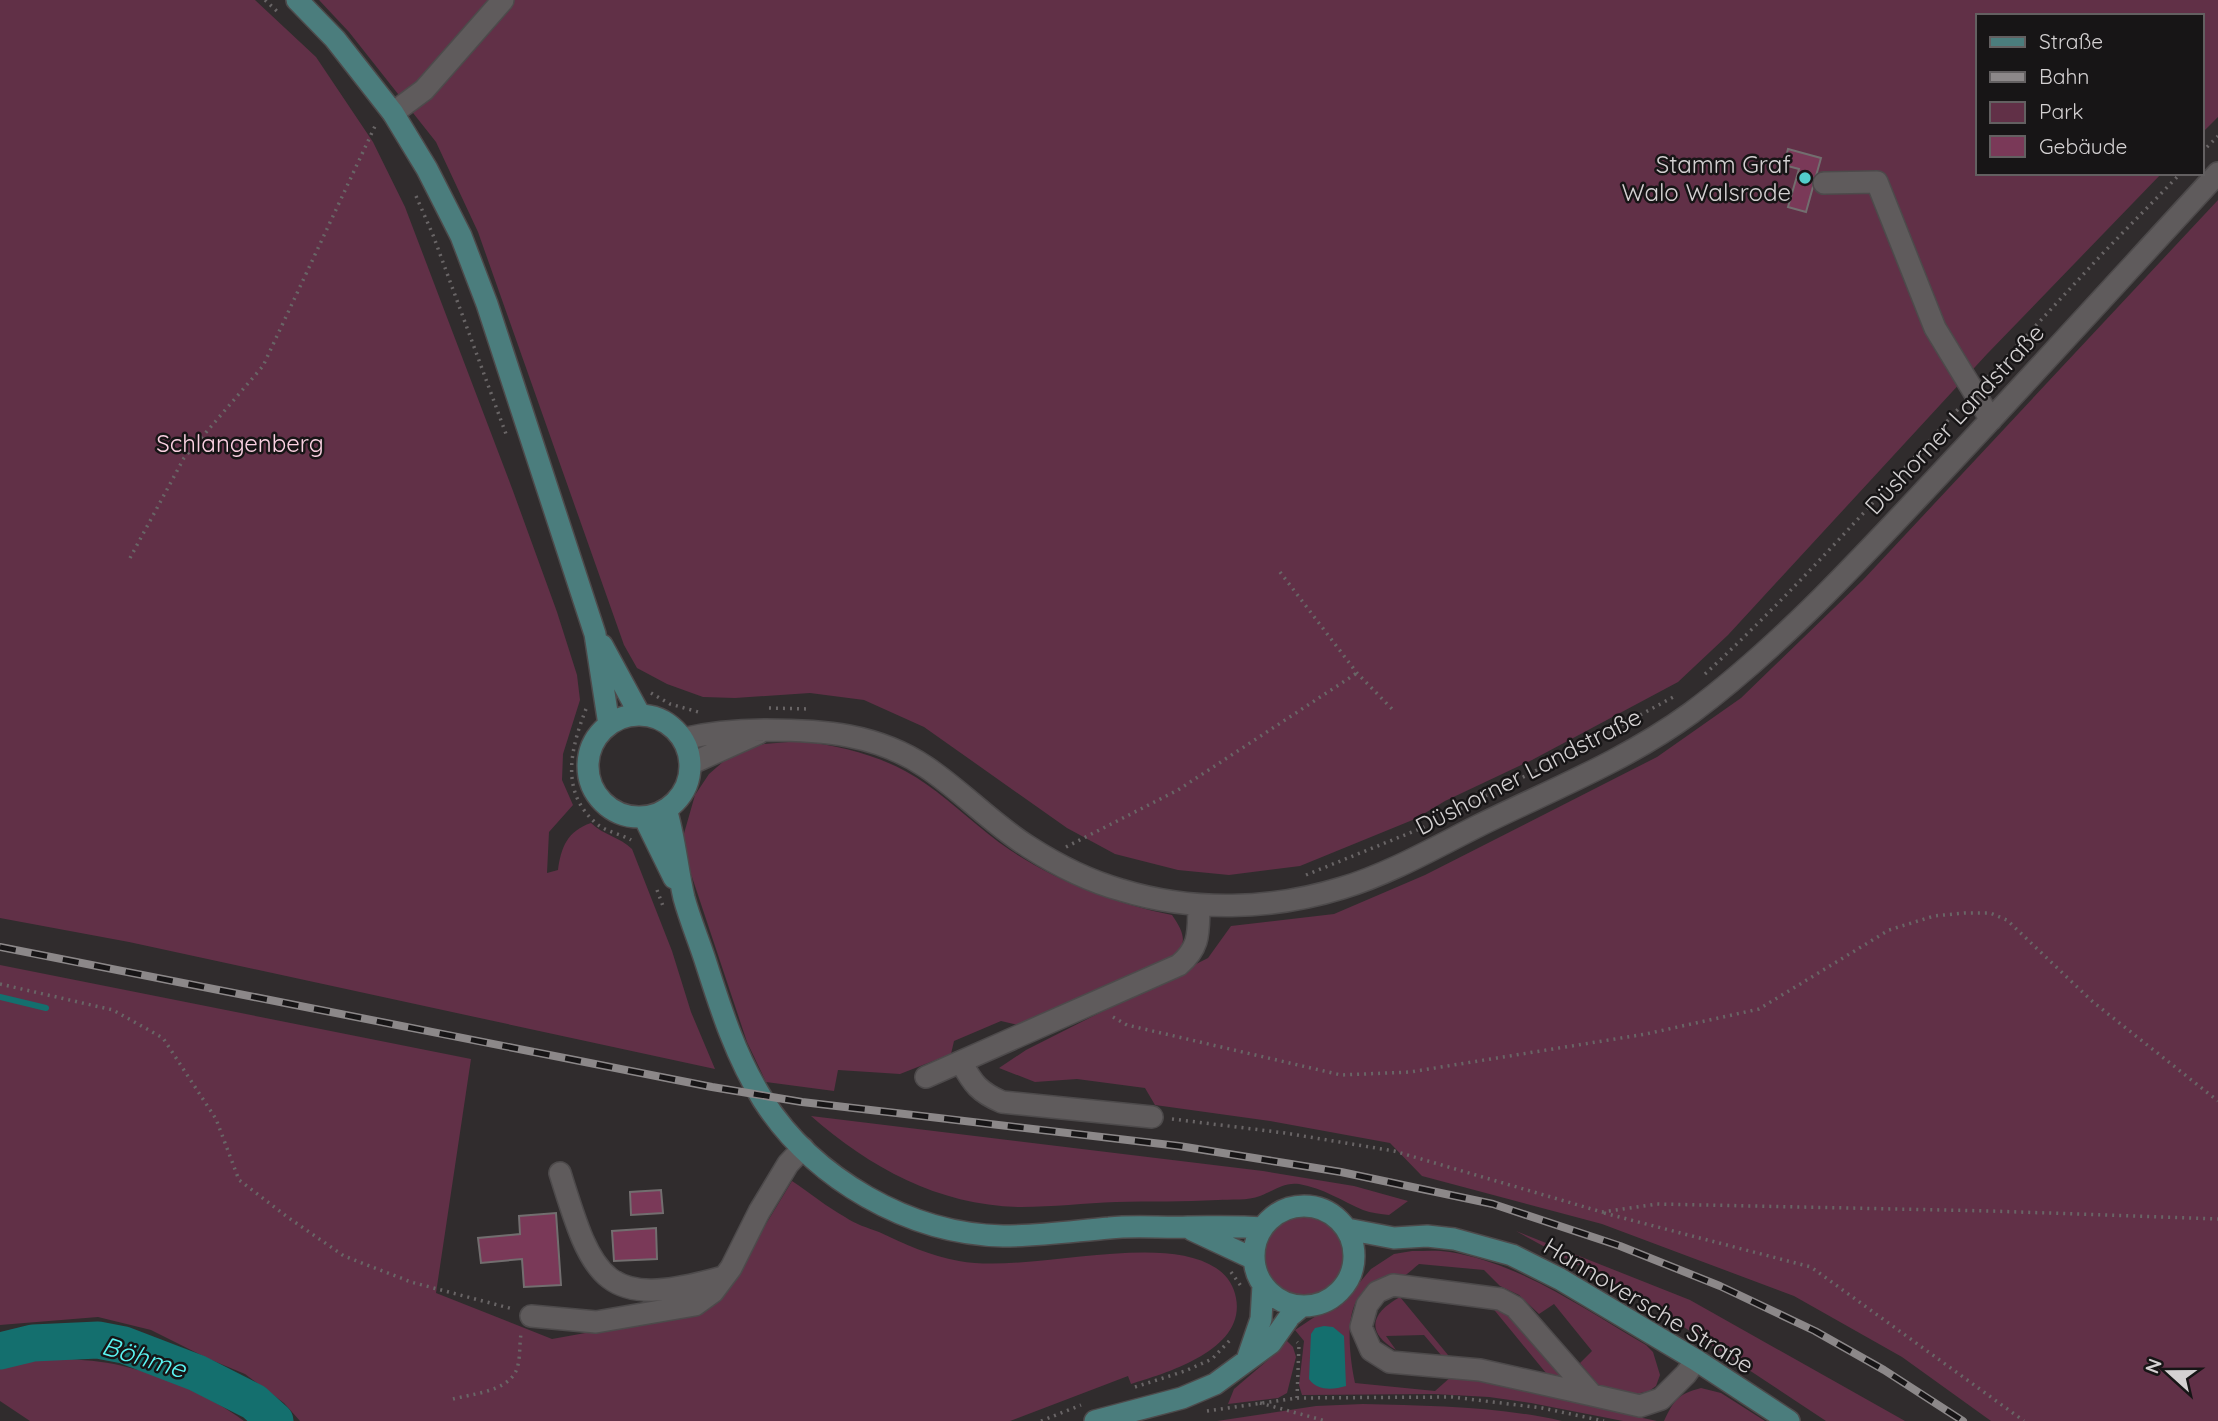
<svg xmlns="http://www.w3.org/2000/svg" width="2218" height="1421" viewBox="0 0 2218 1421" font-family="Quicksand,sans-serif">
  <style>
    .green { fill: #613047 }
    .water { fill: #146f6e }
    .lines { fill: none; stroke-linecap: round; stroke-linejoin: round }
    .stream { stroke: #146f6e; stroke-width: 6 }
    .river { stroke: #146f6e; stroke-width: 37 }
    .building { fill: #7a3958; stroke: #726e6f; stroke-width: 2 }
    .minor-casing { stroke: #4d4a4b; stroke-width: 24 }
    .major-casing { stroke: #4d4a4b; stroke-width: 24 }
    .path { stroke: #696566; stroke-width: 3.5; stroke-dasharray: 2 5; stroke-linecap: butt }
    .minor { stroke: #5f5b5c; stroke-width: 21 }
    .major { stroke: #4b7d7d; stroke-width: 21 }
    .rail-casing { stroke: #8c8889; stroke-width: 8 }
    .rail { stroke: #171516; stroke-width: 5; stroke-dasharray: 16; stroke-linecap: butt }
    .poi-dot { fill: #53cdcb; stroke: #171516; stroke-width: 2.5 }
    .labels { text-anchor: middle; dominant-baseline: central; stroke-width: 5; stroke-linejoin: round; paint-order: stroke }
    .poi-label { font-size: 24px; fill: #d4d1d2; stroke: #171516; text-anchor: end }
    .street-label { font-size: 24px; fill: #d4d1d2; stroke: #171516 }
    .park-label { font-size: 24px; fill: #fbd1e2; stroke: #171516 }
    .water-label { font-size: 26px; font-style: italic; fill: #5bf5f3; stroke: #171516 }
  </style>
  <rect width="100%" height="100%" fill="#302c2d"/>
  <!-- green -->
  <path class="green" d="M 0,0 L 255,0 L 316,57 L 373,142 L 405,207 L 513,491 L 557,612 L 577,675 L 580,700 L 563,754 L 562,780 L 573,805 L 549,832 L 547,873 L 558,870 C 561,848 567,831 591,823 C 603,835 620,837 632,849 L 672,951 L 691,1012 L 715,1069 L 129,942 L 0,918 Z
    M 319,0 L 2218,0 L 2218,117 L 2202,133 L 2202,16 L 1978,16 L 1978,173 L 2162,173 L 1987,354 L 1728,635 L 1678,682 L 1532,760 L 1445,801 L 1415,819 L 1300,866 L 1229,875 L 1178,870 L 1115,854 L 1067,828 L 924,727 L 864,700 L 810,693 L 735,698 L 703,697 L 667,684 L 637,668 L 624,645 L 478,232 L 436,142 L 349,32 Z
    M 2218,200 L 2218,1421 L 1991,1421 L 1902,1357 L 1794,1296 L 1602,1224 L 1422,1176 L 1390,1143 L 1270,1121 L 1155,1105 L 1145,1088 L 1077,1079 L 1035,1082 L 999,1068 L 1026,1050 L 1208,958 L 1231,926 L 1334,914 L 1425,875 L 1657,757 L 1741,698 L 1863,580 Z
    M 801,741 C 846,747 888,757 926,784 C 955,804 980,830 1010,850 C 1060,883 1114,903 1172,915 C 1188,938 1187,947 1165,965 L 1018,1025 L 1001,1021 L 954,1041 L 951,1054 L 900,1074 L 838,1070 L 834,1091 L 766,1082 L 747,1042 L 681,844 L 695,795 L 709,774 L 732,754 L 764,744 Z
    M 0,965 L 471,1059 L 436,1293 L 552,1339 L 674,1317 L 724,1293 L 792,1181 C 810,1193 827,1207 845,1217 C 855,1224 868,1228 879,1232 C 905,1244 930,1256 959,1261 C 1030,1274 1159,1231 1216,1268 C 1227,1275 1234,1286 1236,1298 C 1246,1350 1167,1373 1131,1384 L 1128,1376 L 1010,1421 L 300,1421 L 284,1403 L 245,1374 L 209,1359 L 151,1330 L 98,1317 L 0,1325 Z
    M 811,1116 L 1263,1171 L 1354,1186 L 1408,1201 L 1389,1215 C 1381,1214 1371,1213 1363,1210 C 1342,1201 1323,1188 1299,1184 C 1283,1182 1274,1191 1260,1196 C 1248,1201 1230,1199 1218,1200 C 1184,1202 1150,1201 1116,1202 C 1085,1203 1053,1207 1021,1207 C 940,1206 870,1168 811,1116 Z
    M1263 1257a40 40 0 1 1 80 0a40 40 0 1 1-80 0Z
    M 1516,1231 L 1690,1300 L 1905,1421 L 1826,1421 L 1649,1304 Z
    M 1412,1251 C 1425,1251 1438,1250 1450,1252 C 1522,1264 1584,1309 1646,1345 L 1653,1352 L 1660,1375 L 1656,1386 L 1649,1391 L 1636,1394 L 1601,1388 L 1580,1363 L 1592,1351 L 1554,1304 L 1539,1314 L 1519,1295 L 1500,1286 L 1484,1270 L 1419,1264 C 1414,1268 1408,1274 1402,1277 C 1391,1283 1376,1283 1366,1290 C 1342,1306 1350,1359 1355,1383 L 1435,1391 L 1452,1376 C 1522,1384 1589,1407 1657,1421 L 1623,1421 L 1531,1403 L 1489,1397 L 1434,1394 L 1302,1395 L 1299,1385 L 1304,1341 L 1295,1330 L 1316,1316 L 1338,1308 L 1371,1269 L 1394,1254 Z
    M 1400,1297 L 1448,1355 L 1441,1355 L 1424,1335 L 1386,1336 L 1396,1350 C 1365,1332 1371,1313 1400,1297 Z
    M 1491,1306 C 1522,1315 1541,1349 1560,1373 L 1560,1376 L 1546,1373 Z
    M 1285,1339 L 1293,1347 L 1296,1357 L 1287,1393 L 1278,1398 L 1228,1404 L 1234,1389 L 1268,1360 Z
    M 54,1357 C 74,1360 95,1360 114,1364 C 161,1374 206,1393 244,1421 L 30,1421 L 0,1401 L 0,1367 Z
    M 1701,1388 L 1721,1393 L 1765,1421 L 1664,1421 C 1674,1400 1678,1394 1701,1388 Z
    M 1363,1404 C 1429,1406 1497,1406 1562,1421 L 1217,1421 L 1316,1406 Z"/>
  <!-- water -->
  <path class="water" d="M 1324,1326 L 1333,1327 L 1344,1336 L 1346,1386 C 1333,1390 1317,1391 1309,1379 L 1311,1334 L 1315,1328 Z"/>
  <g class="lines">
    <!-- stream -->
    <path class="stream" d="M 0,997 L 46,1008"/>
    <!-- river -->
    <path class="river" d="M 0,1351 L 33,1343 L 98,1340 L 124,1345 L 197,1373 L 254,1402 L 275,1421"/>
  </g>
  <!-- building -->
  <path class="building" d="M 1788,149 L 1821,158 L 1806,212 L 1788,207 L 1799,169 L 1784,165 Z
    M 661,1190 L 663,1213 L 631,1215 L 630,1192 Z
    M 556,1213 L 561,1285 L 524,1287 L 522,1259 L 481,1263 L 478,1238 L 520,1234 L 519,1216 Z
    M 656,1228 L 657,1259 L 614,1261 L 612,1231 Z"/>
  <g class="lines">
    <defs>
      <path id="minor" d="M 393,113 L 424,90 L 503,0
        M 1824,183 L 1877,182 L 1935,328 L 1991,420
        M 683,739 C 711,732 736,730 766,730 C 823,730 877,734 926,767 C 962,791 992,824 1029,847 C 1057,865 1089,881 1121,890 C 1193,912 1271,910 1342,888 C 1389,874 1434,848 1478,826 C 1551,790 1625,761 1691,713 C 1778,648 1853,567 1927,488 C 2025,384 2121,278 2218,173
        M 690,764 L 759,733
        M 961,1062 C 973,1084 979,1092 1002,1102 L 1152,1117
        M 926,1077 L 1179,965 C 1201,946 1198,932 1199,905
        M 560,1173 C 593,1280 604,1311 723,1277
        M 531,1316 L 596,1322 L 695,1305 L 713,1292 L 731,1268 L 759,1212 L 788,1164 L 803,1148
        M 1592,1395 L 1480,1370 L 1390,1362 L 1371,1350 L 1361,1327 L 1367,1305 L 1377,1292 L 1393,1285 L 1500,1299 L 1515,1307 L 1592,1395 L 1640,1406 L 1661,1399 L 1686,1374 L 1696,1360"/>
      <path id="major" d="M 297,0 L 335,39 L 393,113 L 427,169 L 461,236 L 487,304 L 595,634 L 609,725
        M 602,645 L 640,715
        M588 766a51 51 0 1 1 102 0a51 51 0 1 1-102 0Z
        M 666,809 C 675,838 677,868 684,898 C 690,920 699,941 706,963 C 721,1010 736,1057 763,1100 C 814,1179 909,1234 1003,1236 C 1039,1236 1074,1231 1109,1228 C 1136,1225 1162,1228 1188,1227 C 1214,1227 1237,1226 1262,1228
        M 644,817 L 674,878
        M1254 1256a50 50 0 1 1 100 0a50 50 0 1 1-100 0Z
        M 1347,1229 L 1394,1238 L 1427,1236 L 1454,1239 L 1512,1255 L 1560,1279 L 1696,1360 L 1789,1421
        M 1192,1230 L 1254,1259
        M 1247,1360 L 1261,1319 L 1263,1285
        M 1095,1421 L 1182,1398 L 1215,1384 L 1271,1343 L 1290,1316 L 1302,1306"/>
    </defs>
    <!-- minor casing -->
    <use href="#minor" class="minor-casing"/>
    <!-- major casing -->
    <use href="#major" class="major-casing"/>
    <!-- path -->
    <path class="path" d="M 265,0 L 280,14
      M 2202,152 L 2218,136
      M 416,196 L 433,235 L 506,434
      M 1988,377 L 2105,251 L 2181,173
      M 130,558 L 184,458 L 263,366 L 376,124
      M 1280,572 L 1357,673 L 1394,711
      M 1705,674 C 1796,590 1878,497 1961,406
      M 651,693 L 670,704 L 702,713
      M 769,708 L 810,709
      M 586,709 C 571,748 559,792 597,824 C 607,832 621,834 631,840
      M 1066,847 L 1178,790 L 1357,673
      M 1306,875 L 1422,828 L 1555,761 L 1677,695
      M 657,890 L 663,906
      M 0,984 L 113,1010 L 163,1038 L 216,1119 L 239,1180 L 286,1216 L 344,1256 L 411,1282 L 513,1309
      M 1113,1017 L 1127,1025 L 1341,1075 L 1410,1072 L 1646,1034 L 1759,1009 L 1889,930 L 1934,916 L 1964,913 L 1990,913 L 2007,920 L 2093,1002 L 2218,1101
      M 1172,1119 L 1285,1133 L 1394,1151 L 1602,1212 L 1657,1204 L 1991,1211 L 2218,1219
      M 1604,1213 L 1811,1267 L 2024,1421
      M 1231,1272 L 1241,1286
      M 1135,1387 L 1185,1371 L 1212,1359 L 1232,1338
      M 1297,1398 L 1299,1344 L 1297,1342
      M 453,1399 C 471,1394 504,1392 515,1373 C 521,1362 519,1346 521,1334
      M 1260,1403 L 1326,1421
      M 1207,1411 L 1297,1398 L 1452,1397 L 1542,1408 L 1604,1421
      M 1041,1421 L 1081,1405"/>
    <!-- minor -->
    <use href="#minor" class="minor"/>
    <!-- major -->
    <use href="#major" class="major"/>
    <defs>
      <path id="rail" d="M 0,947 L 712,1087 L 802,1102 L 1179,1146 L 1341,1172 L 1493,1204 L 1620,1246 L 1720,1286 L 1815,1331 L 1884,1370 L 1963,1421"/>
    </defs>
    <!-- rail casing -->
    <use href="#rail" class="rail-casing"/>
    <!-- rail -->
    <use href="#rail" class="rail"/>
  </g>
  <!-- markers -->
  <circle class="poi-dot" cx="1805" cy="178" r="7"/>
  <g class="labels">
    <!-- poi labels -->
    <g class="poi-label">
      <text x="1791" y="164">Stamm Graf<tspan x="1791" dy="28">Walo Walsrode</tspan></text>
    </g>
    <!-- street labels -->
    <g class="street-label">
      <text transform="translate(1954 419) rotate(-47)">Düshorner Landstraße</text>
      <text transform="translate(1528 771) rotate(-27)">Düshorner Landstraße</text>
      <text transform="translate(1649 1305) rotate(31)">Hannoversche Straße</text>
    </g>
    <!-- park labels -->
    <g class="park-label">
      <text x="240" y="443">Schlangenberg</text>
    </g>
    <!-- water labels -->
    <g class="water-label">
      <text transform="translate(144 1357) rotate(17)">Böhme</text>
    </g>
  </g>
  <!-- legend -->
  <rect x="1976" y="14" width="228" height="161" fill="#171516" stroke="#636061" stroke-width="2"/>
  <rect x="1990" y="37" width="35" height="10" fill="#4b7d7d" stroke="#636061" stroke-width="2"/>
  <text x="2039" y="49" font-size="21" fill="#d4d1d2">Straße</text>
  <rect x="1990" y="72" width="35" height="10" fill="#8c8889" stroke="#636061" stroke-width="2"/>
  <text x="2039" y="84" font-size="21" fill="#d4d1d2">Bahn</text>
  <rect x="1990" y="102" width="35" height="21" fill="#613047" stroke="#636061" stroke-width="2"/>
  <text x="2039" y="119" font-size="21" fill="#d4d1d2">Park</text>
  <rect x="1990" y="136" width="35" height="21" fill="#7a3958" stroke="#636061" stroke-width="2"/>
  <text x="2039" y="154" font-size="21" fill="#d4d1d2">Gebäude</text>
  <!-- north arrow -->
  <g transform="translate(2169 1372) rotate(291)" stroke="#171516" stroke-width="5" paint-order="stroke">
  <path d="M0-5L12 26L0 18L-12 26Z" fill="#d4d1d2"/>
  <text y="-10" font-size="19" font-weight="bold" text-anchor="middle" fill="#d4d1d2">N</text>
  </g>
</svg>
